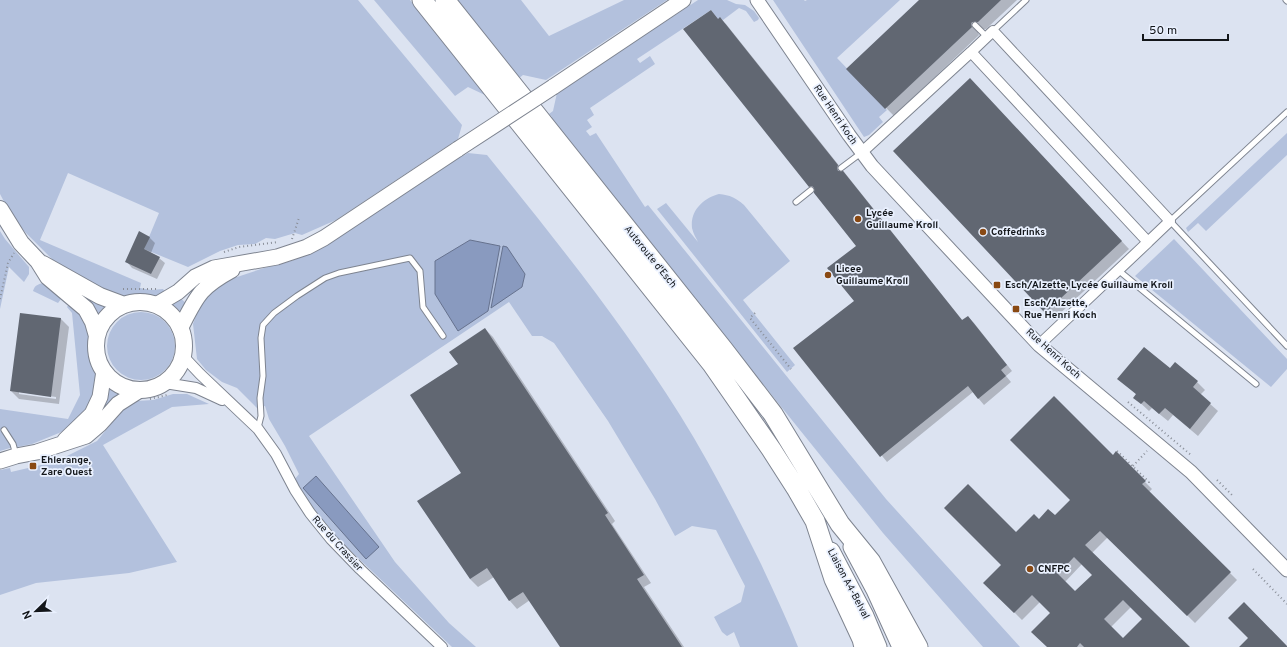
<svg xmlns="http://www.w3.org/2000/svg" width="1287" height="647" viewBox="0 0 1287 647" font-family="Overpass,sans-serif">
  <style>
    .green { fill: #b3c1dd }
    .water { fill: #899abf; stroke: #66728e }
    .shadow { fill: #0003; fill-rule: evenodd }
    .building { fill: #616772; fill-rule: evenodd }
    .lines { fill: none; stroke-linecap: round; stroke-linejoin: round }
    .service-casing { stroke: #7e8490; stroke-width: 7 }
    .minor-casing { stroke: #7e8490; stroke-width: 12 }
    .tertiary-casing { stroke: #7e8490; stroke-width: 15 }
    .secondary-casing { stroke: #7e8490; stroke-width: 17 }
    .primary-casing { stroke: #7e8490; stroke-width: 18 }
    .trunk-casing { stroke: #7e8490; stroke-width: 19 }
    .motorway-casing { stroke: #7e8490; stroke-width: 21 }
    .path { stroke: #8a8f99; stroke-width: 2; stroke-dasharray: 1 3; stroke-linecap: butt }
    .service { stroke: #fff; stroke-width: 5 }
    .minor { stroke: #fff; stroke-width: 10 }
    .tertiary { stroke: #fff; stroke-width: 13 }
    .secondary { stroke: #fff; stroke-width: 15 }
    .primary { stroke: #fff; stroke-width: 16 }
    .trunk { stroke: #fff; stroke-width: 17 }
    .motorway { stroke: #fff; stroke-width: 19 }
    .secondary-bridge-casing { stroke: #7e8490; stroke-width: 17; stroke-linecap: butt }
    .secondary-bridge { stroke: #fff; stroke-width: 15 }
    .poi-dot { fill: #894913; stroke: #e9f0fe; stroke-width: 1.5 }
    .labels { text-anchor: middle; dominant-baseline: central; stroke-width: 3.5; stroke-linejoin: round; paint-order: stroke }
    .street-label { font-size: 10px; fill: #13161a; stroke: #e9f0fe }
    .poi-label { font-size: 10px; font-weight: bold; fill: #13161a; stroke: #e9f0fe; text-anchor: start }
  </style>
  <rect width="100%" height="100%" fill="#dce3f1"/>
  <!-- green -->
  <path class="green" d="M 0,0 L 358,0 L 462,125 L 458,139 L 336,220 L 302,235 L 295,233 L 275,239 L 266,238 L 255,244 L 238,245 L 220,251 L 188,267 L 144,249 L 159,213 L 68,173 L 40,240 L 141,283 L 140,288 L 151,290 L 163,289 L 166,293 L 153,296 L 141,294 L 124,296 L 114,295 L 59,266 L 25,232 L 10,213 L 0,194 Z
    M 374,0 L 410,0 L 487,96 L 468,87 L 455,96 Z
    M 454,0 L 521,0 L 549,36 L 624,0 L 667,0 L 546,80 L 523,75 L 518,79 Z
    M 698,0 L 727,0 L 736,4 L 745,5 L 754,11 L 759,18 L 758,20 L 754,22 L 746,11 L 739,8 L 723,20 L 720,18 L 718,19 L 711,10 L 637,59 L 640,63 L 650,56 L 655,64 L 590,108 L 594,115 L 587,120 L 592,127 L 586,131 L 590,136 L 596,133 L 645,207 L 648,205 L 886,499 L 1020,647 L 983,647 L 883,533 L 549,119 L 552,117 L 549,114 L 553,111 L 557,93 Z
    M 773,0 L 804,0 L 805,1 L 807,0 L 900,0 L 837,58 L 887,110 L 879,117 L 883,122 L 869,135 L 864,137 Z
    M 1287,133 L 1287,155 L 1206,231 L 1198,223 L 1188,232 L 1186,228 Z
    M 468,153 L 487,155 C 555,239 623,324 680,415 C 710,463 736,514 761,564 C 774,592 787,619 798,647 L 740,647 L 734,632 L 727,636 L 722,632 L 714,617 L 741,602 L 745,586 L 716,530 L 692,526 L 675,536 L 655,499 L 608,421 L 554,343 L 542,336 L 532,336 L 509,302 L 309,436 L 395,562 L 449,623 L 476,647 L 452,647 L 337,538 L 310,506 L 295,479 L 299,474 L 285,446 L 269,419 L 265,406 L 257,408 L 237,388 L 222,382 L 206,370 L 197,359 L 193,324 L 201,301 L 213,289 L 231,279 L 264,268 L 291,261 L 310,253 L 461,154 L 463,156 Z
    M 719,194 C 730,195 736,198 744,205 L 790,261 L 743,300 L 795,365 L 787,372 L 657,209 L 666,203 L 698,242 C 696,238 693,233 692,228 C 690,210 704,198 719,194 Z
    M 0,231 L 5,239 L 29,267 L 29,274 L 24,282 L 9,267 L 0,309 Z
    M 1174,239 L 1287,359 L 1287,369 L 1271,387 L 1135,276 Z
    M 44,283 L 61,299 L 58,303 L 33,291 C 35,285 38,284 44,283 Z
    M 78,289 L 107,307 L 97,317 L 95,317 Z
    M 179,297 L 187,304 L 181,312 L 171,303 Z
    M 70,302 L 77,307 L 91,334 L 89,344 L 90,355 L 96,373 L 93,402 L 73,426 L 59,433 L 32,444 L 17,447 L 10,448 L 0,451 L 0,409 L 68,419 L 80,395 L 72,313 L 67,307 Z
    M107 346a34 34 0 1 1 68 0a34 34 0 1 1-68 0Z
    M 109,388 L 119,395 L 105,413 L 99,410 Z
    M 173,394 L 187,394 L 209,404 L 172,407 L 103,445 L 177,562 L 129,573 L 36,583 L 0,595 L 0,470 L 10,468 L 11,472 L 41,465 L 65,457 L 97,441 L 125,407 L 136,401 L 153,400 Z"/>
  <!-- water -->
  <path class="water" d="M 470,240 L 500,246 L 488,311 L 458,331 L 435,294 L 435,261 Z
    M 503,246 L 507,247 L 525,274 L 522,287 L 491,308 Z
    M 316,476 L 379,547 L 366,559 L 303,488 Z"/>
  <!-- shadow -->
  <path class="shadow" d="M 920,0 L 1017,0 L 986,29 L 980,29 L 978,33 L 979,35 L 894,116 L 848,69 Z
    M 711,11 L 719,20 L 720,19 L 726,24 L 963,321 L 968,317 L 974,323 L 1012,371 L 1006,376 L 1011,382 L 984,405 L 973,392 L 887,462 L 795,348 L 855,301 L 857,246 L 809,186 Z
    M 978,88 L 1129,249 L 1053,320 L 1045,313 Z
    M 149,237 L 155,243 L 151,253 L 159,258 L 165,263 L 157,279 L 132,268 L 127,262 Z
    M 21,314 L 61,319 L 69,327 L 59,404 L 19,399 L 11,391 ZM 19,392 L 56,397 L 56,399 L 19,394 Z
    M 485,329 L 493,337 L 615,521 L 612,524 L 651,583 L 644,587 L 684,647 L 562,647 L 530,600 L 517,609 L 510,601 L 494,577 L 478,587 L 470,579 L 463,473 L 459,365 Z
    M 1170,370 L 1197,382 L 1205,390 L 1200,395 L 1218,411 L 1198,436 L 1173,415 L 1168,421 L 1152,408 L 1149,411 L 1135,398 L 1137,395 L 1119,379 Z
    M 1116,453 L 1152,489 L 1149,492 L 1237,580 L 1195,623 L 1108,537 L 1092,553 L 1188,647 L 1048,647 L 1051,613 L 1040,602 L 1022,620 L 985,583 L 1003,565 L 1016,533 L 1039,520 L 1055,517 ZM 1082,564 L 1093,575 L 1075,592 L 1065,582 ZM 1131,607 L 1143,619 L 1123,639 L 1111,627 Z"/>
  <!-- building -->
  <path class="building" d="M 919,0 L 1001,0 L 978,22 L 972,22 L 971,24 L 972,27 L 885,109 L 846,69 Z
    M 711,10 L 718,19 L 720,17 L 838,165 L 837,168 L 838,171 L 843,171 L 962,320 L 968,316 L 1007,365 L 1001,370 L 1006,376 L 978,399 L 968,386 L 880,457 L 793,348 L 854,301 L 827,268 L 856,246 L 814,193 L 814,188 L 812,186 L 809,187 L 683,29 Z
    M 970,78 L 1122,241 L 1045,313 L 893,151 Z
    M 139,231 L 150,237 L 144,249 L 160,257 L 151,274 L 125,262 Z
    M 20,313 L 61,318 L 51,397 L 10,391 Z
    M 485,328 L 608,513 L 605,515 L 644,575 L 637,579 L 682,647 L 560,647 L 523,592 L 509,601 L 487,568 L 470,579 L 417,501 L 461,473 L 410,395 L 458,364 L 449,352 Z
    M 1144,347 L 1170,368 L 1175,362 L 1198,381 L 1193,387 L 1211,403 L 1190,429 L 1165,408 L 1159,414 L 1144,401 L 1141,404 L 1133,398 L 1136,394 L 1117,379 Z
    M 1054,396 L 1113,455 L 1116,451 L 1146,481 L 1142,484 L 1231,572 L 1187,616 L 1100,531 L 1085,545 L 1190,647 L 1084,647 L 1080,643 L 1077,647 L 1047,647 L 1031,632 L 1050,613 L 1032,595 L 1014,613 L 983,583 L 1001,565 L 944,508 L 968,484 L 1016,532 L 1034,514 L 1039,519 L 1048,509 L 1055,515 L 1070,500 L 1010,440 ZM 1074,557 L 1092,575 L 1075,591 L 1058,574 ZM 1123,600 L 1142,619 L 1123,638 L 1104,619 Z
    M 1244,602 L 1287,646 L 1287,647 L 1239,647 L 1248,638 L 1228,618 Z"/>
  <g class="lines">
    <defs>
      <path id="service" d="M 1286,0 L 1287,1
        M 975,25 L 987,37
        M 993,31 L 1026,0
        M 1287,112 L 1170,221 L 1287,346
        M 841,168 L 861,153
        M 796,202 L 811,190
        M 1118,270 L 1256,384
        M 258,428 L 261,416 L 260,398 L 263,376 L 261,338 L 263,325 L 274,313 L 297,296 L 325,278 L 339,273 L 410,258 L 420,271 L 423,307 L 443,336
        M 4,430 L 13,444 L 16,455"/>
      <path id="minor" d="M 971,52 L 993,31 L 1170,221 L 1148,242
        M 861,153 L 971,52 L 1148,242 L 1039,345
        M 183,356 L 200,374 L 258,429 L 276,454 L 295,490 L 310,513 L 331,539 L 360,569 L 442,647
        M 165,383 L 196,388 L 222,400"/>
      <path id="tertiary" d="M 757,0 L 849,135 L 872,166 L 1039,345 L 1191,472 L 1287,570"/>
      <path id="secondary" d="M 553,87 L 683,0
        M 156,305 L 178,292 L 195,277 L 214,268 L 277,257 L 307,247 L 324,238 L 458,149
        M 180,329 C 197,296 199,288 232,270
        M 65,440 L 92,414 L 100,397 L 104,371
        M 0,461 L 16,456 L 37,452 L 86,436 L 100,424 L 118,404 L 140,390"/>
      <path id="primary" d="M 0,209 L 21,243 L 38,261 L 48,277 L 86,309 L 93,322 L 97,336
        M 43,264 L 100,296 L 124,305
        M96 346a44 44 0 1 1 88 0a44 44 0 1 1-88 0Z"/>
      <path id="trunk" d="M 852,547 L 875,590 L 901,647
        M 831,551 L 865,616 L 878,647"/>
      <path id="motorway" d="M 422,0 L 712,364 L 771,449 L 796,488 L 815,521 L 834,579 L 862,639 L 864,647
        M 445,0 L 723,349 L 773,414 L 840,524 L 871,562 L 918,647"/>
    </defs>
    <!-- service casing -->
    <use href="#service" class="service-casing"/>
    <!-- minor casing -->
    <use href="#minor" class="minor-casing"/>
    <!-- tertiary casing -->
    <use href="#tertiary" class="tertiary-casing"/>
    <!-- secondary casing -->
    <use href="#secondary" class="secondary-casing"/>
    <!-- primary casing -->
    <use href="#primary" class="primary-casing"/>
    <!-- trunk casing -->
    <use href="#trunk" class="trunk-casing"/>
    <!-- motorway casing -->
    <use href="#motorway" class="motorway-casing"/>
    <!-- path -->
    <path class="path" d="M 292,239 L 299,218
      M 224,252 L 239,247 L 278,242
      M 123,289 L 156,289
      M 0,299 L 8,263 L 14,253
      M 755,313 L 750,318 L 791,369
      M 150,399 L 167,395
      M 1128,402 L 1191,455
      M 1117,451 L 1149,482 L 1150,481
      M 1133,466 L 1147,451
      M 1217,480 L 1232,495
      M 1253,569 L 1287,604"/>
    <!-- service -->
    <use href="#service" class="service"/>
    <!-- minor -->
    <use href="#minor" class="minor"/>
    <!-- tertiary -->
    <use href="#tertiary" class="tertiary"/>
    <!-- secondary -->
    <use href="#secondary" class="secondary"/>
    <!-- primary -->
    <use href="#primary" class="primary"/>
    <!-- trunk -->
    <use href="#trunk" class="trunk"/>
    <!-- motorway -->
    <use href="#motorway" class="motorway"/>
    <defs>
      <path id="secondary-bridge" d="M 458,149 L 553,87"/>
    </defs>
    <!-- secondary-bridge casing -->
    <use href="#secondary-bridge" class="secondary-bridge-casing"/>
    <!-- secondary-bridge -->
    <use href="#secondary-bridge" class="secondary-bridge"/>
  </g>
  <!-- markers -->
  <g class="poi-dot">
    <circle cx="858" cy="219" r="4"/>
    <circle cx="983" cy="232" r="4"/>
    <circle cx="828" cy="275" r="4"/>
    <rect x="993" y="281" width="8" height="8" rx="2"/>
    <rect x="1012" y="305" width="8" height="8" rx="2"/>
    <rect x="29" y="462" width="8" height="8" rx="2"/>
    <circle cx="1030" cy="569" r="4"/>
  </g>
  <g class="labels">
    <!-- street labels -->
    <g class="street-label">
      <text transform="translate(835 115) rotate(56)">Rue Henri Koch</text>
      <text transform="translate(650 257) rotate(51)">Autoroute d'Esch</text>
      <text transform="translate(1053 354) rotate(42)">Rue Henri Koch</text>
      <text transform="translate(337 544) rotate(48)">Rue du Crassier</text>
      <text transform="translate(848 584) rotate(62)">Liaison A4-Belval</text>
    </g>
    <!-- poi labels -->
    <g class="poi-label">
      <text x="866" y="213">Lycée<tspan x="866" dy="12">Guillaume Kroll</tspan></text>
      <text x="991" y="232">Coffedrinks</text>
      <text x="836" y="269">Licee<tspan x="836" dy="12">Guillaume Kroll</tspan></text>
      <text x="1005" y="285">Esch/Alzette, Lycée Guillaume Kroll</text>
      <text x="1024" y="303">Esch/Alzette,<tspan x="1024" dy="12">Rue Henri Koch</tspan></text>
      <text x="41" y="460">Ehlerange,<tspan x="41" dy="12">Zare Ouest</tspan></text>
      <text x="1038" y="569">CNFPC</text>
    </g>
  </g>
  <!-- north arrow -->
  <g transform="translate(36 611) rotate(247)" stroke="#e9f0fe" stroke-width="3" paint-order="stroke">
  <path d="M0-3L7 15L0 10L-7 15Z" fill="#13161a"/>
  <text y="-6" font-size="11" font-weight="bold" text-anchor="middle" fill="#13161a">N</text>
  </g>
  <!-- scale -->
  <path d="M1143 34v6h85v-6" fill="none" stroke="#13161a" stroke-width="2"/>
  <text x="1149" y="34" font-size="12" fill="#13161a" stroke="#e9f0fe" stroke-width="3" paint-order="stroke">50 m</text>
</svg>
